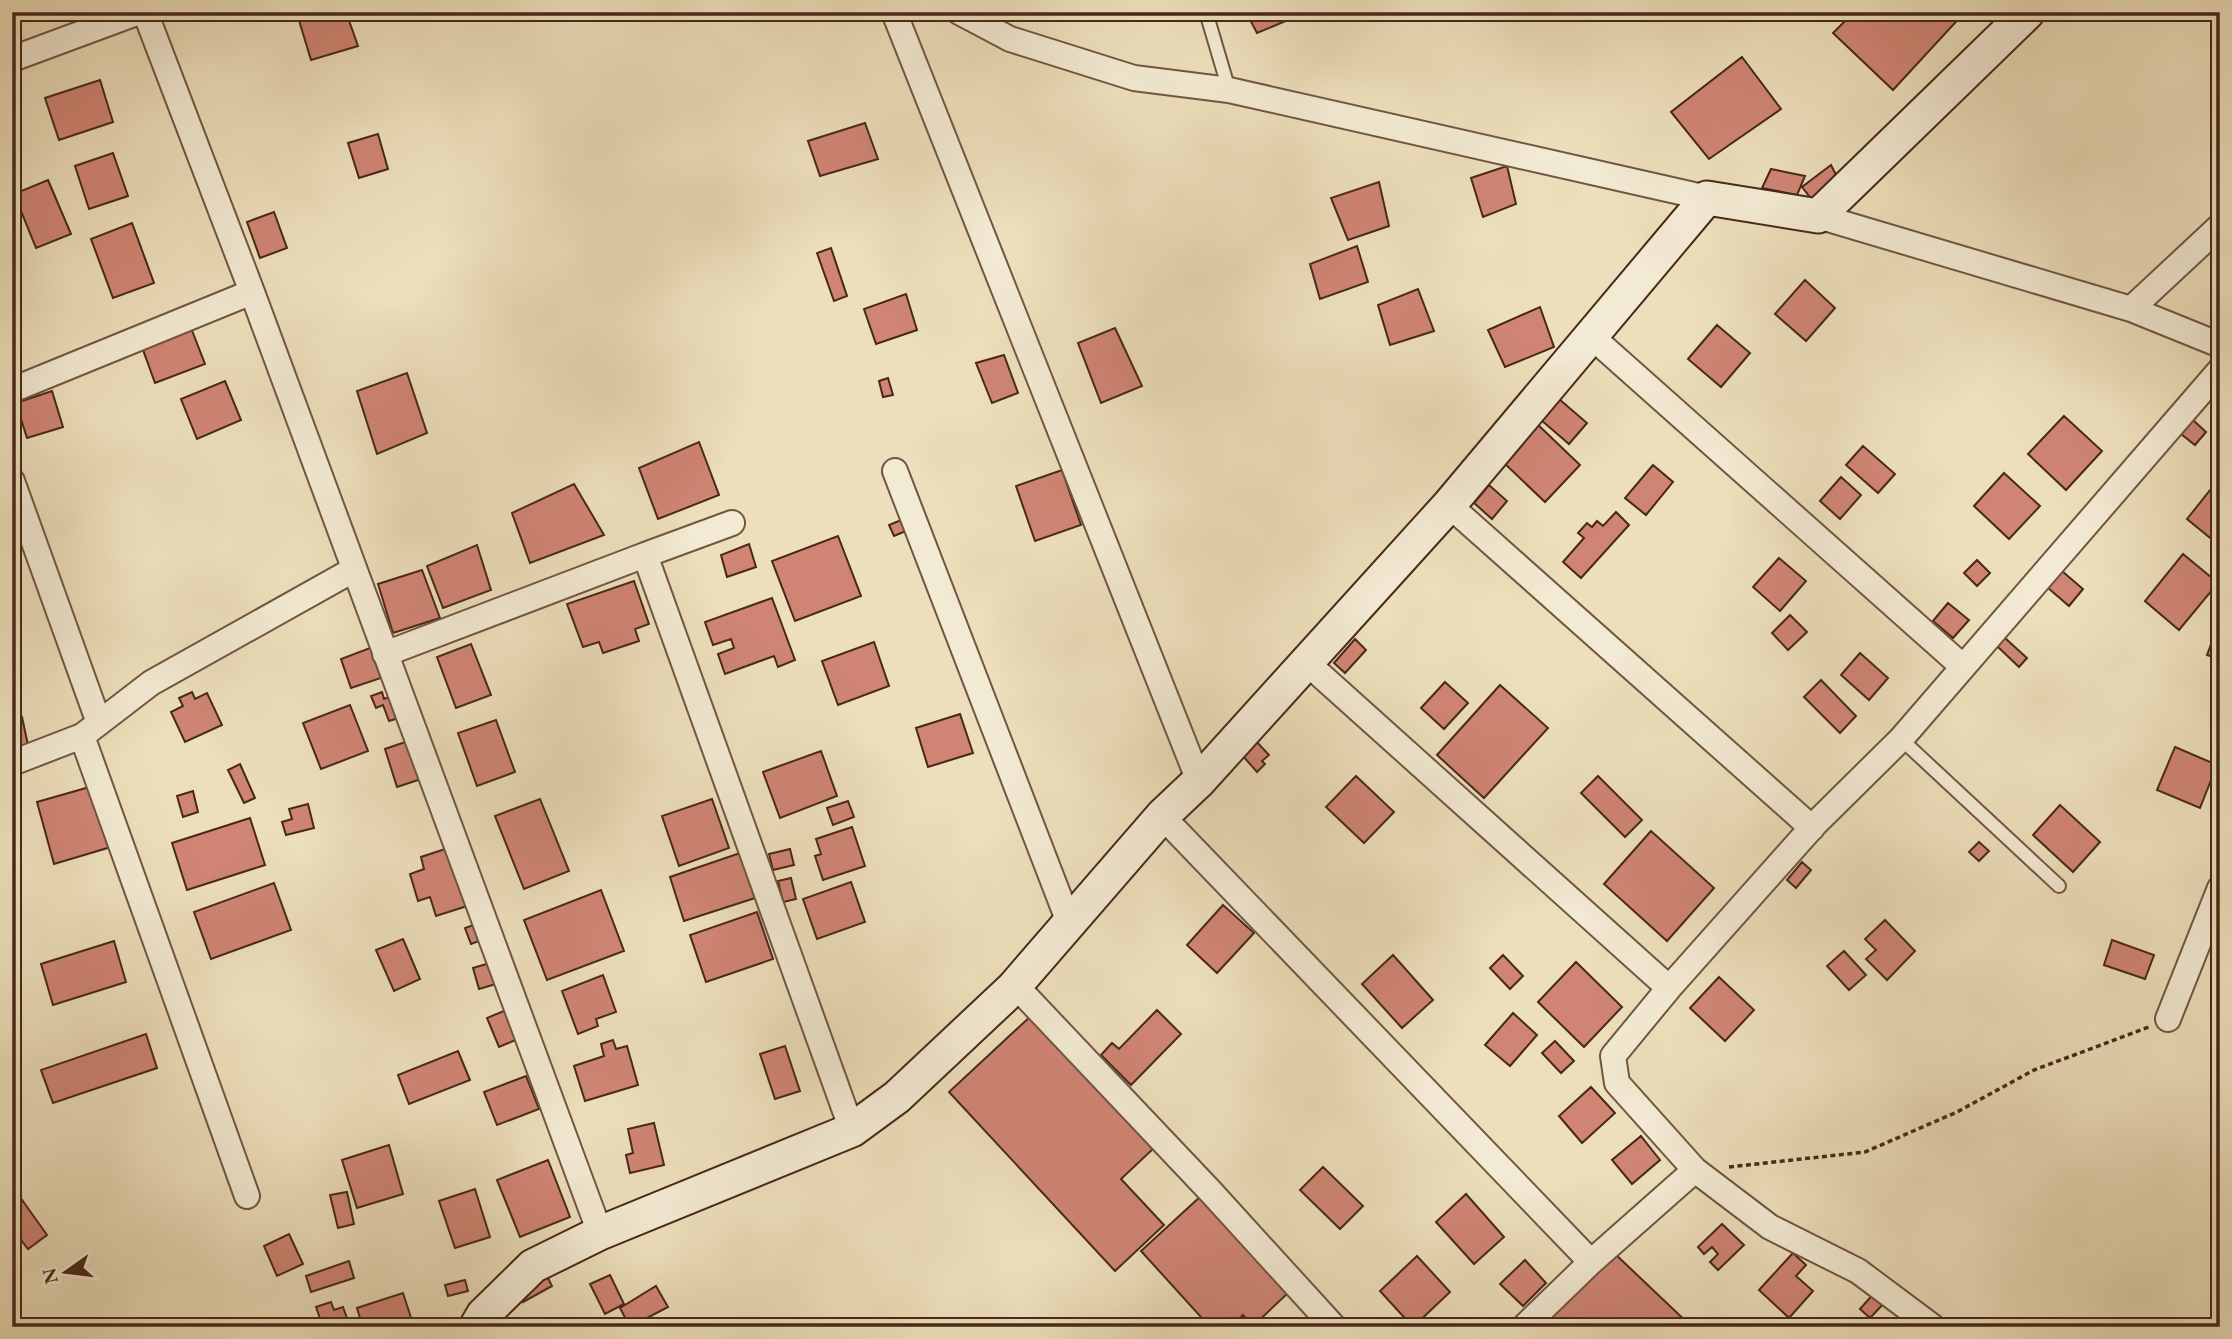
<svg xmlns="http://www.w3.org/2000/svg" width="2232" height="1339" viewBox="0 0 2232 1339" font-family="'EB Garamond',serif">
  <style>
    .building { fill: #d08574; stroke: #47281a; stroke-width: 2 }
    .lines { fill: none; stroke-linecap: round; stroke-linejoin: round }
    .lane-casing { stroke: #705642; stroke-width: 16 }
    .street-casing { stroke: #705642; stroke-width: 28 }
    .secondary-casing { stroke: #47281a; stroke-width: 37 }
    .path { stroke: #47281a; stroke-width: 3.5; stroke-dasharray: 5 3.5; stroke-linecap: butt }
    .lane { stroke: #f3ead3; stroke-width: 12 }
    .street { stroke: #f3ead3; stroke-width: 24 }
    .secondary { stroke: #f3ead3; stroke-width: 33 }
  </style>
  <rect width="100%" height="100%" fill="#eddfbb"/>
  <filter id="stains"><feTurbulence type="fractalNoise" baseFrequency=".00286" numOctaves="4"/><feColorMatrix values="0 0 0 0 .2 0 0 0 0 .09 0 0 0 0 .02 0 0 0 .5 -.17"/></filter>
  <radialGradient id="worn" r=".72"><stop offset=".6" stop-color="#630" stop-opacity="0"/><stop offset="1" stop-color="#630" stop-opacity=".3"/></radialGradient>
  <!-- building -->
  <path class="building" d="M 309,12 L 346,12 L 358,46 L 311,60 L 298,17 Z
    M 1246,12 L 1299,12 L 1300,15 L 1257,33 Z
    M 1854,12 L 1965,12 L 1893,90 L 1833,33 Z
    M 1742,57 L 1781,109 L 1709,159 L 1671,112 Z
    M 100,80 L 113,122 L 59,140 L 45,98 Z
    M 865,123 L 878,159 L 820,176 L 808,141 Z
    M 378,134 L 388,169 L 359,178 L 348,143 Z
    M 113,153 L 128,196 L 89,209 L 75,166 Z
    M 1831,165 L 1839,181 L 1813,201 L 1802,187 Z
    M 1507,166 L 1516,204 L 1483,217 L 1471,178 Z
    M 1771,169 L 1805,176 L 1797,195 L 1762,188 Z
    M 48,180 L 71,234 L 36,248 L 14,194 Z
    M 1379,182 L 1389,226 L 1348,240 L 1331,198 Z
    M 274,212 L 287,248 L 260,258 L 247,222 Z
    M 132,223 L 154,283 L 113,298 L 91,239 Z
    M 1357,246 L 1368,282 L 1320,299 L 1310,264 Z
    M 831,248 L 847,296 L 834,301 L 817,253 Z
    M 1805,280 L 1835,308 L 1806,341 L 1775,314 Z
    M 1418,289 L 1434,331 L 1390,345 L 1378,305 Z
    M 906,294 L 917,330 L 876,344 L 864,309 Z
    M 1540,307 L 1554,347 L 1505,367 L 1488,330 Z
    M 1717,325 L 1750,353 L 1721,387 L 1688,359 Z
    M 191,328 L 205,364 L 155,383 L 142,347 Z
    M 1115,328 L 1142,386 L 1101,403 L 1078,343 Z
    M 1004,355 L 1018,393 L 992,403 L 976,363 Z
    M 407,373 L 427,433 L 377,454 L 357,391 Z
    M 888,378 L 893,395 L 883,397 L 879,381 Z
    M 225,381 L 241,420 L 197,439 L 181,399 Z
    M 52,391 L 63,427 L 27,438 L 16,403 Z
    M 1559,399 L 1587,423 L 1569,444 L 1541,420 Z
    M 2064,416 L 2102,451 L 2066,490 L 2028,454 Z
    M 2193,420 L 2206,432 L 2195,445 L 2181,434 Z
    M 1534,421 L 1580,465 L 1545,502 L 1503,462 Z
    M 699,442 L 719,495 L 658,519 L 639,468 Z
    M 1863,446 L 1895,474 L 1878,493 L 1846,465 Z
    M 1653,465 L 1673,482 L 1646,515 L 1625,498 Z
    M 1062,470 L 1081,525 L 1035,541 L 1016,486 Z
    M 2004,473 L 2040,506 L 2009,539 L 1974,506 Z
    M 1841,477 L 1861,495 L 1840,519 L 1820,501 Z
    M 574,484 L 604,535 L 530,563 L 512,513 Z
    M 1489,485 L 1507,501 L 1492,519 L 1474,503 Z
    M 2211,489 L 2220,496 L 2220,534 L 2214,541 L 2187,519 Z
    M 1616,512 L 1629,525 L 1581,578 L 1563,562 L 1584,538 L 1578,533 L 1587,523 L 1592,527 L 1597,521 L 1603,526 Z
    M 906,518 L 911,529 L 894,536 L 889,525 Z
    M 838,536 L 861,596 L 795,621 L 772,561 Z
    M 749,544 L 756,567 L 727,577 L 721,555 Z
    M 477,545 L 491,590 L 443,608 L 427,566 Z
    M 2183,554 L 2218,583 L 2179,630 L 2145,601 Z
    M 1779,558 L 1806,581 L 1780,611 L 1753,587 Z
    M 1977,560 L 1990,573 L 1977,586 L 1964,573 Z
    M 422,570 L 440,618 L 393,633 L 378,584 Z
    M 2062,571 L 2083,589 L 2069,606 L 2048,588 Z
    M 634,581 L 649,624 L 635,629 L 639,641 L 603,653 L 599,642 L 583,647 L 567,604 Z
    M 772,598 L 795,660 L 778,667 L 774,656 L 725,674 L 718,654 L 734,648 L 731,639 L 713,645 L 705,622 Z
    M 1948,603 L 1969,620 L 1953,638 L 1933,621 Z
    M 1790,615 L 1807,632 L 1788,650 L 1772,633 Z
    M 2220,620 L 2220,659 L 2207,655 Z
    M 2005,638 L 2027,658 L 2019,667 L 1997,646 Z
    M 1355,639 L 1366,650 L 1345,673 L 1334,663 Z
    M 874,642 L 889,686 L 838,705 L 822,661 Z
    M 471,644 L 491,695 L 456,708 L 437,657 Z
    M 370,648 L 381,678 L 351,688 L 341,659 Z
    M 1860,653 L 1888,678 L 1869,700 L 1841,675 Z
    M 1821,680 L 1856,716 L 1840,733 L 1804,697 Z
    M 1445,682 L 1468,703 L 1444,729 L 1421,708 Z
    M 1500,685 L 1548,728 L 1484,798 L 1437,755 Z
    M 192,692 L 195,699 L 207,693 L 222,725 L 185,742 L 171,712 L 183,706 L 179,698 Z
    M 382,692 L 384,699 L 394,695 L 402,717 L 389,721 L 383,705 L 376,708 L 371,696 Z
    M 350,705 L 368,751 L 321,769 L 303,723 Z
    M 960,714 L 973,753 L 928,767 L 916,728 Z
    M 22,717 L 29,750 L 12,754 L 12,719 Z
    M 496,720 L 515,772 L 477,786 L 458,733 Z
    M 1253,738 L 1269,755 L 1262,761 L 1265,764 L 1257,772 L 1242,755 Z
    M 408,741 L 421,779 L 397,787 L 385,749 Z
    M 2175,747 L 2217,765 L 2200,808 L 2157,790 Z
    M 821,751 L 837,796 L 780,818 L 763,772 Z
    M 240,764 L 255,798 L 244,803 L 228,770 Z
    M 1356,776 L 1394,812 L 1364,843 L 1326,807 Z
    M 1598,776 L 1642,820 L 1625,837 L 1581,793 Z
    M 93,786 L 111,847 L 54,864 L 37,802 Z
    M 193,791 L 198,812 L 183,817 L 177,796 Z
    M 540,799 L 569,871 L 524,889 L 495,816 Z
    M 712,799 L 729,848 L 679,866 L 662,816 Z
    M 848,801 L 854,817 L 833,825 L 827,808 Z
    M 308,804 L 314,828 L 286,835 L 282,822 L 292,819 L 289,809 Z
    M 2060,805 L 2100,842 L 2073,872 L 2033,835 Z
    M 250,818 L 265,865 L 187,890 L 172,843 Z
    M 852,827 L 865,866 L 823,880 L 815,856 L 821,854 L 816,839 Z
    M 1651,831 L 1714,888 L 1667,941 L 1604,884 Z
    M 1979,842 L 1989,851 L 1979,861 L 1969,852 Z
    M 448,848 L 467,906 L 436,916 L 430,897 L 418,901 L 410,874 L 424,869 L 421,857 Z
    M 790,849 L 794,865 L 773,870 L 769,854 Z
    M 740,853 L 755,898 L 684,921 L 670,877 Z
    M 1802,862 L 1811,870 L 1796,888 L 1787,880 Z
    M 791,878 L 796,899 L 783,902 L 778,881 Z
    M 851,882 L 865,922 L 817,939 L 803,899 Z
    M 274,883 L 291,930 L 211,959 L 194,912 Z
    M 601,890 L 624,951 L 547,980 L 524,920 Z
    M 1223,905 L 1254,933 L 1217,973 L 1187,945 Z
    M 757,912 L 773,959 L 706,982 L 690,935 Z
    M 1885,920 L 1915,951 L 1887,980 L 1866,959 L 1876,950 L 1865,939 Z
    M 476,924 L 482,940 L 471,944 L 465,928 Z
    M 403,939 L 420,979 L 394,991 L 376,950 Z
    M 2112,940 L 2154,955 L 2145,979 L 2104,965 Z
    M 114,941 L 126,982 L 53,1005 L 41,964 Z
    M 1844,951 L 1866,975 L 1849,990 L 1827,966 Z
    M 1393,955 L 1433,1000 L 1402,1028 L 1362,984 Z
    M 1503,955 L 1523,976 L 1510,989 L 1490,968 Z
    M 1576,962 L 1622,1007 L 1584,1047 L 1538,1002 Z
    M 490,963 L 496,984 L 479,989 L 473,968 Z
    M 603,975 L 616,1012 L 596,1019 L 598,1026 L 578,1034 L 562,991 Z
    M 1719,977 L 1754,1010 L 1725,1041 L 1690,1008 Z
    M 506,1010 L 518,1039 L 499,1047 L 487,1018 Z
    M 1157,1010 L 1181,1034 L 1131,1085 L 1101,1055 L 1112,1043 L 1119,1049 Z
    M 1513,1013 L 1537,1035 L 1510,1066 L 1485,1045 Z
    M 1033,1014 L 1155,1147 L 1121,1179 L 1164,1225 L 1115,1271 L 949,1092 Z
    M 146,1034 L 157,1068 L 53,1103 L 41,1070 Z
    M 613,1040 L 616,1049 L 627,1046 L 638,1085 L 585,1101 L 574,1066 L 604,1056 L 601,1044 Z
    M 1555,1041 L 1574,1061 L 1561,1073 L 1542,1053 Z
    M 785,1046 L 800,1091 L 775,1099 L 760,1054 Z
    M 458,1051 L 470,1080 L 409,1104 L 398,1075 Z
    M 526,1076 L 539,1109 L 497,1125 L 484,1092 Z
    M 1591,1087 L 1615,1113 L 1582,1143 L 1559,1116 Z
    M 654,1123 L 664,1165 L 630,1173 L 626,1155 L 633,1153 L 628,1129 Z
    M 1641,1136 L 1660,1160 L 1632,1184 L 1612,1160 Z
    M 389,1145 L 403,1194 L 357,1208 L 342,1160 Z
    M 548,1160 L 570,1217 L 520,1237 L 497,1180 Z
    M 1323,1167 L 1363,1206 L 1340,1229 L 1300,1190 Z
    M 475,1189 L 490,1237 L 455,1248 L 439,1201 Z
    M 15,1190 L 47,1235 L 28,1249 L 12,1228 L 12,1192 Z
    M 347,1192 L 354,1224 L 338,1228 L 330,1195 Z
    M 1466,1194 L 1504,1237 L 1474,1264 L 1436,1222 Z
    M 1201,1196 L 1289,1292 L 1253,1326 L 1243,1315 L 1231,1327 L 1210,1327 L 1141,1251 Z
    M 1722,1224 L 1744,1245 L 1718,1270 L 1710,1262 L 1718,1254 L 1712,1247 L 1704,1254 L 1698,1247 Z
    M 289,1234 L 303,1264 L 277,1276 L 264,1246 Z
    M 1613,1252 L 1692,1327 L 1542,1327 Z
    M 1793,1253 L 1806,1265 L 1796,1276 L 1813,1291 L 1789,1318 L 1759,1290 Z
    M 1417,1256 L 1450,1292 L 1413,1327 L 1380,1291 Z
    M 1525,1260 L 1546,1283 L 1523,1306 L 1500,1284 Z
    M 349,1261 L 354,1278 L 311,1292 L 306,1276 Z
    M 545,1272 L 552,1286 L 523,1302 L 516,1288 Z
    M 610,1275 L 624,1304 L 605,1314 L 590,1284 Z
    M 465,1280 L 468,1291 L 448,1296 L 445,1285 Z
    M 656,1286 L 668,1307 L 630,1327 L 620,1308 Z
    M 1876,1291 L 1886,1301 L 1870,1318 L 1860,1309 Z
    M 403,1293 L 414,1327 L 365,1327 L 363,1321 L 345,1327 L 323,1327 L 316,1307 L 331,1302 L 334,1310 L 343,1307 L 348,1321 L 360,1318 L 357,1308 Z"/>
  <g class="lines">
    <defs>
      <path id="lane" d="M 1206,12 L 1229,90
        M 1901,739 L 2059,886"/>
      <path id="street" d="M 145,12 L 252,292 L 600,1233
        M 894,12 L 1199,781
        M 959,12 L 1010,39 L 1134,78 L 1229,90 L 1707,198
        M 12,59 L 139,12
        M 1818,216 L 2131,309 L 2220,345
        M 2131,309 L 2220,226
        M 1591,336 L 1962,666
        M 12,390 L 252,292
        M 895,471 L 1070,925
        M 12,481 L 99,723 L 82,736 L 247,1196
        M 1449,505 L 1812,828
        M 732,523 L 645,555 L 852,1130
        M 385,654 L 645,555
        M 1306,662 L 1669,988
        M 99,723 L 151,683 L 353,570
        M 12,763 L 82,736
        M 1162,816 L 1591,1262
        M 1015,985 L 1211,1192 L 1334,1327
        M 2168,1019 L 2220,888
        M 1524,1327 L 1591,1262 L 1695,1170
        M 1933,1327 L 1858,1271 L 1770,1227 L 1695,1170 L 1617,1083 L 1613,1056 L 1669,988 L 1815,824 L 1901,739 L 2220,370"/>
      <path id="secondary" d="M 476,1327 L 483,1315 L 533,1266 L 600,1233 L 852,1130 L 897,1097 L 1013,988 L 1162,816 L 1199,781 L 1449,505 L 1707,198 L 1818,216 L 2028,12"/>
    </defs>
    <!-- lane casing -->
    <use href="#lane" class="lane-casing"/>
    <!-- street casing -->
    <use href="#street" class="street-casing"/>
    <!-- secondary casing -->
    <use href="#secondary" class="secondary-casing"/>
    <!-- path -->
    <path class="path" d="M 1729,1167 L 1865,1152 L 1957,1112 L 2034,1070 L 2149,1027"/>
    <!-- lane -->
    <use href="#lane" class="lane"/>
    <!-- street -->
    <use href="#street" class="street"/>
    <!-- secondary -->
    <use href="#secondary" class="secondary"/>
  </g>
  <!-- margin -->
  <rect width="2232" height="1339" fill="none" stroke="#eddfbb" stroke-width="42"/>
  <rect x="14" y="14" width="2204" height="1311" fill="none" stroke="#47281a" stroke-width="3.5"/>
  <rect x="21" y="21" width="2190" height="1297" fill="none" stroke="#47281a" stroke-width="2"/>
  <!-- north arrow -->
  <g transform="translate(66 1272) rotate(256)" stroke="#f3ead3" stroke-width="5" paint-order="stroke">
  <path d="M0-5L12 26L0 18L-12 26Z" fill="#47281a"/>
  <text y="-10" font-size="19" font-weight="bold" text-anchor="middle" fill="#47281a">N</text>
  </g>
  <rect width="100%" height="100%" filter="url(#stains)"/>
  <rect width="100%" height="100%" fill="url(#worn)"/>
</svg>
